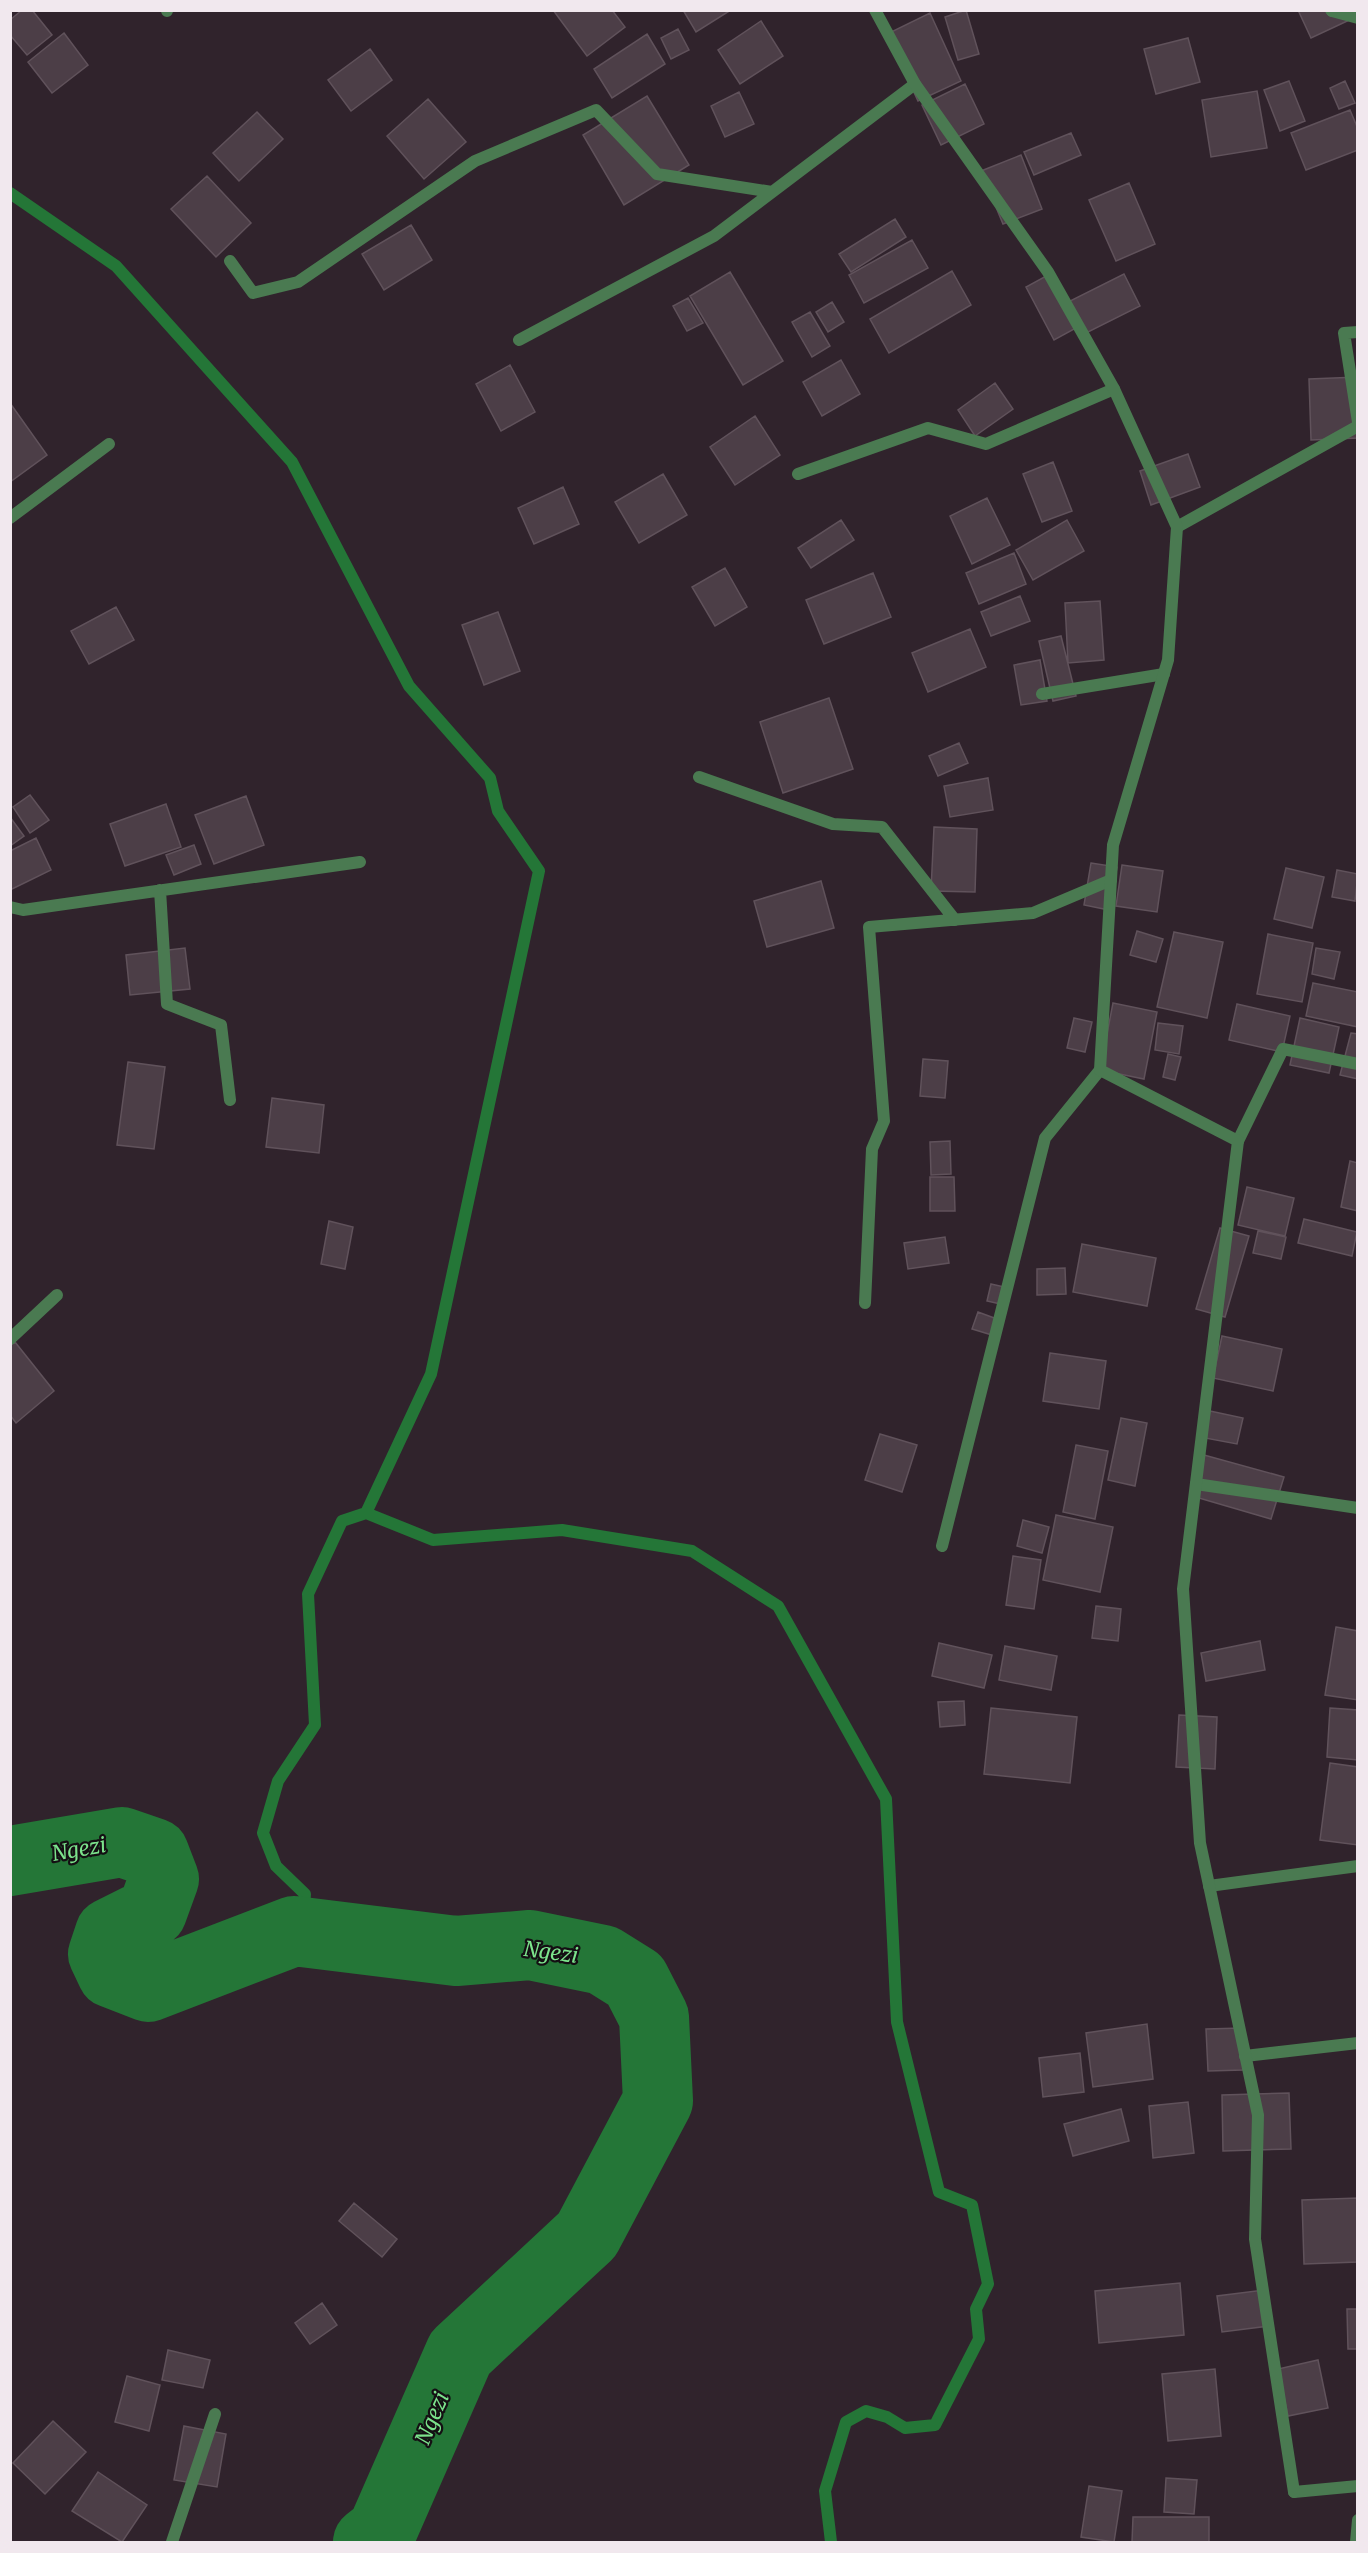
<svg xmlns="http://www.w3.org/2000/svg" width="1368" height="2553" viewBox="0 0 1368 2553" font-family="Merriweather,serif">
  <style>
    .lines { fill: none; stroke-linecap: round; stroke-linejoin: round }
    .stream { stroke: #247637; stroke-width: 12 }
    .river { stroke: #247637; stroke-width: 70 }
    .building { fill: #4c3e47; stroke: #60525b; stroke-width: 1.5 }
    .lane { stroke: #4a7a51; stroke-width: 12 }
    .street { stroke: #4a7a51; stroke-width: 12 }
    .labels { text-anchor: middle; dominant-baseline: central; stroke-width: 4.5; stroke-linejoin: round; paint-order: stroke }
    .water-label { font-size: 21px; font-style: italic; fill: #7ce38c; stroke: #140f13 }
  </style>
  <rect width="100%" height="100%" fill="#30232c"/>
  <g class="lines">
    <!-- stream -->
    <path class="stream" d="M 10,193 L 116,266 L 292,462 L 409,686 L 490,778 L 498,811 L 539,871 L 431,1374 L 366,1513
      M 294,1931 L 304,1910 L 305,1894 L 276,1866 L 263,1833 L 278,1781 L 315,1725 L 308,1594 L 342,1521 L 366,1513 L 433,1540 L 562,1530 L 692,1551 L 778,1606 L 886,1799 L 897,2022 L 939,2192 L 972,2205 L 988,2284 L 976,2309 L 979,2339 L 935,2425 L 905,2428 L 887,2417 L 866,2411 L 846,2422 L 825,2491 L 831,2542"/>
    <!-- river -->
    <path class="river" d="M 10,1861 L 122,1842 L 154,1853 L 164,1879 L 152,1912 L 110,1933 L 103,1954 L 112,1973 L 148,1987 L 294,1931 L 456,1951 L 530,1945 L 603,1960 L 635,1980 L 654,2017 L 658,2101 L 587,2235 L 460,2353 L 382,2531 L 368,2542"/>
  </g>
  <!-- building -->
  <path class="building" d="M 22,10 L 32,10 L 52,35 L 27,55 L 10,35 L 10,20 Z
    M 553,10 L 612,10 L 625,27 L 587,56 Z
    M 683,10 L 731,10 L 696,32 Z
    M 966,10 L 979,54 L 958,60 L 945,17 Z
    M 1298,10 L 1358,10 L 1358,16 L 1311,38 Z
    M 930,13 L 961,81 L 918,101 L 887,34 Z
    M 761,21 L 783,56 L 740,84 L 718,50 Z
    M 678,29 L 689,50 L 671,59 L 661,38 Z
    M 64,33 L 88,65 L 52,93 L 28,62 Z
    M 647,34 L 665,64 L 612,98 L 594,69 Z
    M 1188,38 L 1200,82 L 1156,94 L 1144,49 Z
    M 370,49 L 392,80 L 351,111 L 328,80 Z
    M 1289,81 L 1305,121 L 1280,131 L 1264,90 Z
    M 1345,81 L 1355,103 L 1339,109 L 1330,88 Z
    M 965,84 L 984,124 L 941,145 L 922,105 Z
    M 1257,91 L 1267,148 L 1211,157 L 1202,100 Z
    M 739,92 L 754,124 L 725,137 L 711,106 Z
    M 647,96 L 689,165 L 624,205 L 583,135 Z
    M 428,99 L 466,142 L 424,179 L 387,136 Z
    M 1350,110 L 1358,129 L 1358,150 L 1306,170 L 1291,133 Z
    M 257,112 L 283,139 L 239,181 L 213,153 Z
    M 1071,133 L 1081,155 L 1034,175 L 1024,152 Z
    M 1021,155 L 1042,209 L 1003,224 L 981,171 Z
    M 207,176 L 251,223 L 216,257 L 171,209 Z
    M 1129,183 L 1155,244 L 1116,261 L 1089,200 Z
    M 895,219 L 906,237 L 851,272 L 839,254 Z
    M 411,225 L 432,260 L 384,290 L 362,254 Z
    M 912,240 L 928,268 L 864,303 L 849,275 Z
    M 952,271 L 971,305 L 889,353 L 870,319 Z
    M 730,272 L 783,361 L 743,385 L 690,296 Z
    M 1124,274 L 1140,306 L 1082,335 L 1066,303 Z
    M 1048,275 L 1076,328 L 1054,340 L 1026,287 Z
    M 688,298 L 703,323 L 687,331 L 673,306 Z
    M 832,302 L 844,322 L 828,332 L 816,312 Z
    M 810,312 L 830,346 L 812,357 L 792,322 Z
    M 841,360 L 860,394 L 822,416 L 803,382 Z
    M 510,365 L 535,412 L 501,431 L 476,384 Z
    M 1358,377 L 1358,438 L 1311,440 L 1309,379 Z
    M 995,383 L 1013,409 L 975,436 L 958,410 Z
    M 10,403 L 47,455 L 10,482 Z
    M 755,416 L 780,455 L 735,485 L 710,447 Z
    M 1188,454 L 1200,487 L 1151,505 L 1140,471 Z
    M 1053,462 L 1072,511 L 1042,522 L 1023,474 Z
    M 663,474 L 687,515 L 639,543 L 615,502 Z
    M 563,487 L 579,524 L 534,544 L 518,508 Z
    M 987,498 L 1010,545 L 972,564 L 950,516 Z
    M 841,520 L 854,540 L 811,568 L 798,548 Z
    M 1067,520 L 1084,551 L 1033,580 L 1016,550 Z
    M 1014,553 L 1026,584 L 979,604 L 966,573 Z
    M 725,568 L 747,607 L 715,626 L 692,587 Z
    M 873,573 L 891,617 L 824,644 L 806,600 Z
    M 1020,596 L 1030,621 L 991,636 L 981,612 Z
    M 1100,601 L 1104,660 L 1068,663 L 1065,603 Z
    M 116,607 L 134,640 L 89,664 L 71,631 Z
    M 498,612 L 520,671 L 484,685 L 462,625 Z
    M 970,629 L 986,667 L 928,692 L 912,653 Z
    M 1061,636 L 1076,696 L 1053,701 L 1039,641 Z
    M 1040,660 L 1047,701 L 1021,705 L 1014,665 Z
    M 829,698 L 853,769 L 783,793 L 760,722 Z
    M 959,743 L 968,763 L 938,776 L 929,756 Z
    M 988,778 L 993,810 L 950,817 L 944,786 Z
    M 30,795 L 49,820 L 30,833 L 13,807 Z
    M 246,796 L 264,845 L 214,864 L 195,815 Z
    M 166,804 L 181,847 L 125,866 L 110,824 Z
    M 10,817 L 24,836 L 10,846 Z
    M 934,827 L 977,829 L 975,892 L 931,891 Z
    M 36,838 L 51,870 L 10,890 L 10,851 Z
    M 194,845 L 201,864 L 174,875 L 166,855 Z
    M 1091,863 L 1117,867 L 1109,910 L 1084,905 Z
    M 1122,865 L 1163,871 L 1157,912 L 1116,906 Z
    M 1286,868 L 1324,877 L 1312,928 L 1274,919 Z
    M 1337,870 L 1358,874 L 1355,901 L 1332,897 Z
    M 821,881 L 834,928 L 767,947 L 754,901 Z
    M 1137,931 L 1163,939 L 1156,962 L 1130,955 Z
    M 1174,932 L 1223,942 L 1207,1018 L 1157,1007 Z
    M 1268,934 L 1313,943 L 1302,1002 L 1257,994 Z
    M 185,948 L 190,989 L 130,995 L 126,955 Z
    M 1316,948 L 1340,952 L 1334,979 L 1312,974 Z
    M 1313,983 L 1358,992 L 1358,1027 L 1306,1016 Z
    M 1113,1003 L 1157,1012 L 1144,1079 L 1100,1070 Z
    M 1237,1004 L 1290,1016 L 1282,1052 L 1229,1040 Z
    M 1074,1018 L 1092,1022 L 1085,1052 L 1067,1048 Z
    M 1300,1018 L 1339,1027 L 1329,1073 L 1290,1065 Z
    M 1158,1023 L 1183,1026 L 1179,1054 L 1155,1050 Z
    M 1351,1033 L 1358,1034 L 1358,1079 L 1340,1075 Z
    M 1168,1054 L 1181,1057 L 1175,1080 L 1163,1077 Z
    M 923,1059 L 948,1061 L 945,1098 L 920,1096 Z
    M 128,1062 L 165,1067 L 154,1149 L 117,1145 Z
    M 272,1098 L 324,1105 L 319,1153 L 266,1147 Z
    M 950,1141 L 951,1174 L 931,1175 L 930,1142 Z
    M 1350,1161 L 1358,1163 L 1358,1211 L 1341,1207 Z
    M 930,1177 L 954,1177 L 955,1211 L 930,1211 Z
    M 1247,1187 L 1294,1198 L 1285,1236 L 1238,1225 Z
    M 1304,1219 L 1357,1232 L 1352,1256 L 1298,1243 Z
    M 329,1221 L 353,1227 L 345,1269 L 321,1264 Z
    M 1220,1228 L 1249,1236 L 1225,1317 L 1196,1309 Z
    M 1258,1231 L 1286,1237 L 1281,1259 L 1253,1253 Z
    M 945,1237 L 949,1263 L 908,1269 L 904,1243 Z
    M 1082,1244 L 1156,1258 L 1147,1306 L 1073,1292 Z
    M 1065,1268 L 1066,1294 L 1037,1295 L 1037,1269 Z
    M 991,1284 L 1009,1288 L 1005,1305 L 987,1301 Z
    M 978,1312 L 997,1319 L 992,1335 L 972,1329 Z
    M 1222,1336 L 1282,1349 L 1273,1391 L 1213,1378 Z
    M 15,1342 L 54,1391 L 16,1423 L 10,1415 L 10,1346 Z
    M 1050,1353 L 1106,1361 L 1099,1409 L 1043,1401 Z
    M 1210,1411 L 1243,1418 L 1237,1444 L 1205,1438 Z
    M 1121,1418 L 1147,1423 L 1135,1486 L 1108,1480 Z
    M 880,1434 L 917,1445 L 902,1492 L 865,1480 Z
    M 1076,1445 L 1108,1451 L 1095,1519 L 1063,1512 Z
    M 1204,1455 L 1284,1477 L 1271,1519 L 1192,1496 Z
    M 1056,1515 L 1113,1527 L 1100,1592 L 1043,1580 Z
    M 1023,1520 L 1049,1527 L 1042,1553 L 1017,1546 Z
    M 1013,1556 L 1041,1560 L 1034,1609 L 1006,1605 Z
    M 1096,1606 L 1121,1609 L 1118,1641 L 1092,1638 Z
    M 1336,1627 L 1358,1631 L 1358,1700 L 1325,1695 Z
    M 1260,1641 L 1265,1670 L 1206,1681 L 1201,1653 Z
    M 939,1643 L 992,1655 L 984,1688 L 932,1676 Z
    M 1005,1646 L 1057,1656 L 1051,1690 L 999,1680 Z
    M 964,1701 L 965,1725 L 940,1727 L 938,1702 Z
    M 991,1708 L 1077,1717 L 1070,1783 L 984,1774 Z
    M 1330,1708 L 1358,1710 L 1358,1760 L 1327,1757 Z
    M 1179,1715 L 1217,1717 L 1215,1769 L 1176,1767 Z
    M 1330,1763 L 1358,1767 L 1358,1845 L 1320,1840 Z
    M 1147,2024 L 1153,2079 L 1093,2087 L 1086,2033 Z
    M 1242,2028 L 1243,2070 L 1208,2071 L 1206,2029 Z
    M 1080,2053 L 1084,2092 L 1043,2097 L 1039,2058 Z
    M 1289,2093 L 1291,2149 L 1223,2151 L 1222,2095 Z
    M 1188,2102 L 1194,2153 L 1153,2158 L 1149,2106 Z
    M 1121,2109 L 1129,2141 L 1073,2156 L 1064,2124 Z
    M 1358,2198 L 1358,2262 L 1304,2264 L 1302,2200 Z
    M 354,2203 L 397,2239 L 382,2257 L 339,2221 Z
    M 1180,2283 L 1184,2335 L 1099,2343 L 1095,2291 Z
    M 1264,2290 L 1269,2326 L 1222,2332 L 1217,2296 Z
    M 322,2303 L 337,2325 L 310,2344 L 295,2323 Z
    M 1347,2309 L 1358,2309 L 1358,2349 L 1348,2349 Z
    M 168,2350 L 210,2360 L 203,2388 L 162,2380 Z
    M 1318,2360 L 1328,2408 L 1288,2416 L 1278,2369 Z
    M 1215,2369 L 1221,2436 L 1168,2441 L 1162,2374 Z
    M 127,2376 L 160,2385 L 149,2431 L 115,2422 Z
    M 53,2421 L 86,2452 L 45,2494 L 13,2463 Z
    M 184,2426 L 226,2434 L 217,2487 L 174,2480 Z
    M 98,2472 L 147,2505 L 122,2542 L 72,2511 Z
    M 1166,2478 L 1197,2480 L 1194,2514 L 1164,2512 Z
    M 1089,2486 L 1122,2491 L 1114,2542 L 1081,2537 Z
    M 1133,2517 L 1209,2517 L 1209,2542 L 1132,2542 Z"/>
  <g class="lines">
    <!-- lane -->
    <path class="lane" d="M 167,11 L 167,10
      M 1332,11 L 1358,18
      M 230,261 L 253,293 L 298,282 L 475,161 L 596,110 L 657,174 L 772,192
      M 1358,332 L 1344,333 L 1358,422
      M 519,340 L 714,236 L 915,84
      M 798,474 L 928,428 L 986,444 L 1114,389
      M 10,518 L 109,444
      M 1177,527 L 1358,426
      M 1042,694 L 1164,674
      M 699,777 L 833,824 L 882,827 L 955,920
      M 160,890 L 167,1004 L 221,1025 L 230,1100
      M 10,907 L 23,910 L 360,862
      M 1238,1141 L 1283,1049 L 1358,1064
      M 865,1303 L 872,1149 L 884,1121 L 869,927 L 1033,913 L 1111,880
      M 10,1339 L 57,1295
      M 1196,1484 L 1358,1508
      M 942,1546 L 1045,1138 L 1100,1070
      M 1209,1886 L 1358,1866
      M 1245,2056 L 1358,2043
      M 1294,2492 L 1358,2486
      M 1356,2542 L 1358,2520"/>
    <!-- street -->
    <path class="street" d="M 875,10 L 915,84 L 1048,272 L 1114,389 L 1177,527 L 1168,660 L 1113,845 L 1100,1070 L 1238,1141 L 1183,1589 L 1200,1843 L 1258,2115 L 1255,2239 L 1294,2492
      M 1331,10 L 1332,11
      M 172,2542 L 215,2414"/>
  </g>
  <g class="labels">
    <!-- water labels -->
    <g class="water-label">
      <text transform="translate(79 1849) rotate(-10)">Ngezi</text>
      <text transform="translate(551 1952) rotate(8)">Ngezi</text>
      <text transform="translate(432 2418) rotate(-67)">Ngezi</text>
    </g>
  </g>
  <!-- border -->
  <rect width="1368" height="2553" fill="none" stroke="#f1e8ee" stroke-width="24"/>
</svg>
